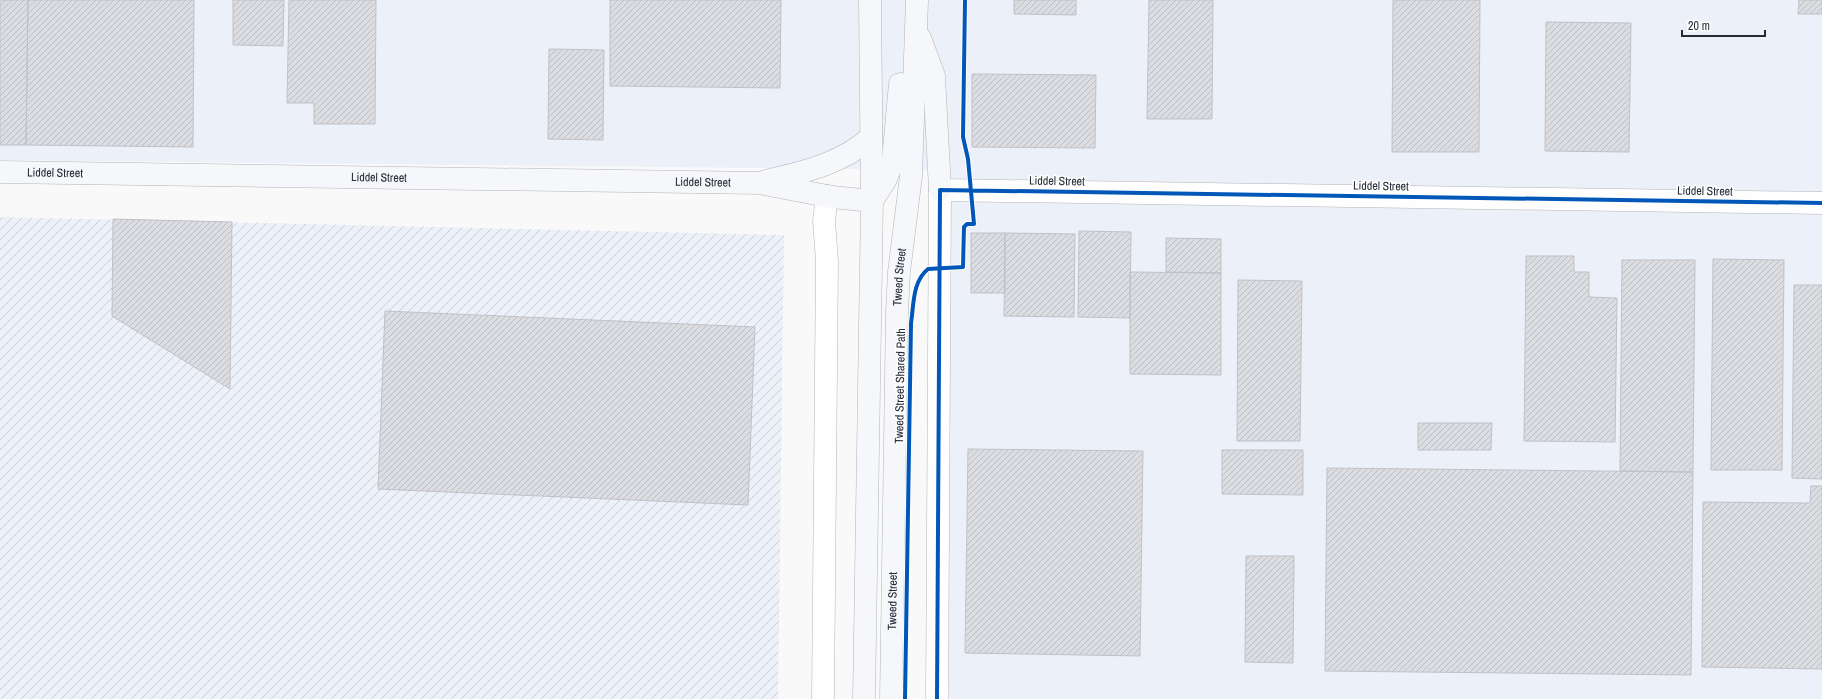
<svg xmlns="http://www.w3.org/2000/svg" width="1822" height="699" viewBox="0 0 1822 699" font-family="'Archivo Narrow',sans-serif">
  <style>
    .built { fill: #ecf0f8 }
    .industrial { fill: url(#industrial-furrows) }
    .building { fill: url(#building-hatch); stroke: #c0c1c8 }
    .lines { fill: none; stroke-linecap: round; stroke-linejoin: round }
    .street-casing { stroke: #b2b4b9; stroke-width: 23 }
    .secondary-casing { stroke: #b2b4b9; stroke-width: 23 }
    .street { stroke: #fefefe; stroke-width: 22 }
    .secondary { stroke: #f6f7fa; stroke-width: 22 }
    .cycleway-casing { stroke: #fff; stroke-width: 6 }
    .cycleway { stroke: #0057b8; stroke-width: 4 }
    .labels { text-anchor: middle; dominant-baseline: central; stroke-width: 3; stroke-linejoin: round; paint-order: stroke }
    .street-label { font-size: 12px; fill: #252a36; stroke: #fff }
  </style>
  <defs>
    <pattern id="industrial-furrows" width="10" height="10" patternUnits="userSpaceOnUse"><rect width="10" height="10" fill="#ecf0f8"/><path d="M-1 1l2-2M0 10L10 0M9 11l2-2" fill="none" stroke="#caced5"/></pattern>
    <pattern id="building-hatch" width="6" height="6" patternUnits="userSpaceOnUse"><rect width="6" height="6" fill="#dbdde2"/><path d="M-1 1l2-2M0 6l6-6M5 7l2-2" fill="none" stroke="#bcbec2"/></pattern>
  </defs>
  <rect width="100%" height="100%" fill="#f9f9f9"/>
  <!-- built -->
  <path class="built" d="M 0,0 L 1822,0 L 1822,699 L 949,699 L 949,217 L 945,170 L 0,160 Z"/>
  <!-- industrial -->
  <path class="industrial" d="M 0,217 L 784,235 L 778,699 L 0,699 Z"/>
  <!-- building -->
  <path class="building" d="M 0,0 L 28,0 L 26,145 L 0,145 Z
    M 28,0 L 194,0 L 193,147 L 26,145 Z
    M 233,0 L 284,0 L 283,46 L 233,45 Z
    M 289,0 L 376,0 L 375,124 L 314,124 L 314,103 L 287,103 Z
    M 610,0 L 781,0 L 780,88 L 610,86 Z
    M 1014,0 L 1076,0 L 1076,15 L 1014,14 Z
    M 1149,0 L 1213,0 L 1212,119 L 1147,119 Z
    M 1393,0 L 1480,0 L 1479,152 L 1392,152 Z
    M 1799,0 L 1822,0 L 1822,14 L 1798,14 Z
    M 1546,22 L 1631,23 L 1629,152 L 1545,151 Z
    M 549,49 L 604,50 L 603,140 L 548,139 Z
    M 972,74 L 1096,75 L 1095,148 L 972,147 Z
    M 113,219 L 232,222 L 230,389 L 112,316 Z
    M 1079,231 L 1131,232 L 1130,318 L 1078,317 Z
    M 971,233 L 1005,233 L 1005,293 L 971,293 Z
    M 1005,233 L 1075,234 L 1074,317 L 1004,316 Z
    M 1166,238 L 1221,239 L 1221,273 L 1166,272 Z
    M 1526,256 L 1574,256 L 1574,272 L 1589,272 L 1589,297 L 1617,298 L 1615,442 L 1524,441 Z
    M 1713,259 L 1784,260 L 1782,470 L 1711,470 Z
    M 1622,260 L 1695,260 L 1693,472 L 1620,471 Z
    M 1130,272 L 1221,273 L 1221,375 L 1130,374 Z
    M 1238,280 L 1302,281 L 1300,441 L 1237,441 Z
    M 1794,285 L 1822,285 L 1822,479 L 1792,478 Z
    M 385,311 L 755,327 L 748,505 L 378,489 Z
    M 1418,423 L 1492,423 L 1491,450 L 1418,450 Z
    M 968,449 L 1143,451 L 1140,656 L 965,653 Z
    M 1222,450 L 1303,450 L 1303,495 L 1222,494 Z
    M 1327,468 L 1693,472 L 1691,675 L 1325,671 Z
    M 1811,486 L 1822,486 L 1822,669 L 1702,667 L 1703,502 L 1810,503 Z
    M 1246,556 L 1294,556 L 1293,663 L 1245,662 Z"/>
  <g class="lines">
    <defs>
      <path id="street" d="M 823,699 L 827,261 L 824,221 L 827,196
        M 937,699 L 940,190 L 1822,203"/>
      <g id="secondary">
        <path d="M 920,38 L 934,76 L 940,190"/>
        <path id="s1" d="M 0,172 L 759,183 L 832,197 L 872,201"/>
        <path d="M 766,181 C 803,172 842,164 871,137"/>
        <path d="M 872,201 L 886,179 L 893,161 L 900,84"/>
        <path d="M 864,699 L 872,201 L 870,0"/>
        <path id="s2" d="M 891,699 L 897,311 L 899,272 L 911,176 L 917,0"/>
      </g>
    </defs>
    <!-- street casing -->
    <use href="#street" class="street-casing"/>
    <!-- secondary casing -->
    <use href="#secondary" class="secondary-casing"/>
    <!-- street -->
    <use href="#street" class="street"/>
    <!-- secondary -->
    <use href="#secondary" class="secondary"/>
    <defs>
      <path id="cycleway" d="M 905,699 L 911,323 C 914,305 912,282 928,269 L 963,267 L 964,227 L 967,224 L 974,224 L 968,159 L 963,137 L 965,0
        M 937,699 L 940,190 L 1822,203"/>
    </defs>
    <!-- cycleway casing -->
    <use href="#cycleway" class="cycleway-casing"/>
    <!-- cycleway -->
    <use href="#cycleway" class="cycleway"/>
  </g>
  <g class="labels">
    <!-- street labels -->
    <g class="street-label">
      <text stroke="none"><textPath href="#s1" startOffset="55">Liddel Street</textPath></text>
      <text stroke="none"><textPath href="#s1" startOffset="379">Liddel Street</textPath></text>
      <text transform="translate(1057 181) rotate(1)">Liddel Street</text>
      <text stroke="none"><textPath href="#s1" startOffset="703">Liddel Street</textPath></text>
      <text transform="translate(1381 186) rotate(1)">Liddel Street</text>
      <text transform="translate(1705 191) rotate(1)">Liddel Street</text>
      <text stroke="none"><textPath href="#s2" startOffset="422">Tweed Street</textPath></text>
      <text transform="translate(900 386) rotate(-89)">Tweed Street Shared Path</text>
      <text stroke="none"><textPath href="#s2" startOffset="98">Tweed Street</textPath></text>
    </g>
  </g>
  <!-- scale -->
  <path d="M1682 30v6h83v-6" fill="none" stroke="#252a36" stroke-width="2"/>
  <text x="1688" y="30" font-size="12" fill="#252a36" stroke="#ffffff" stroke-width="3" paint-order="stroke">20 m</text>
</svg>
